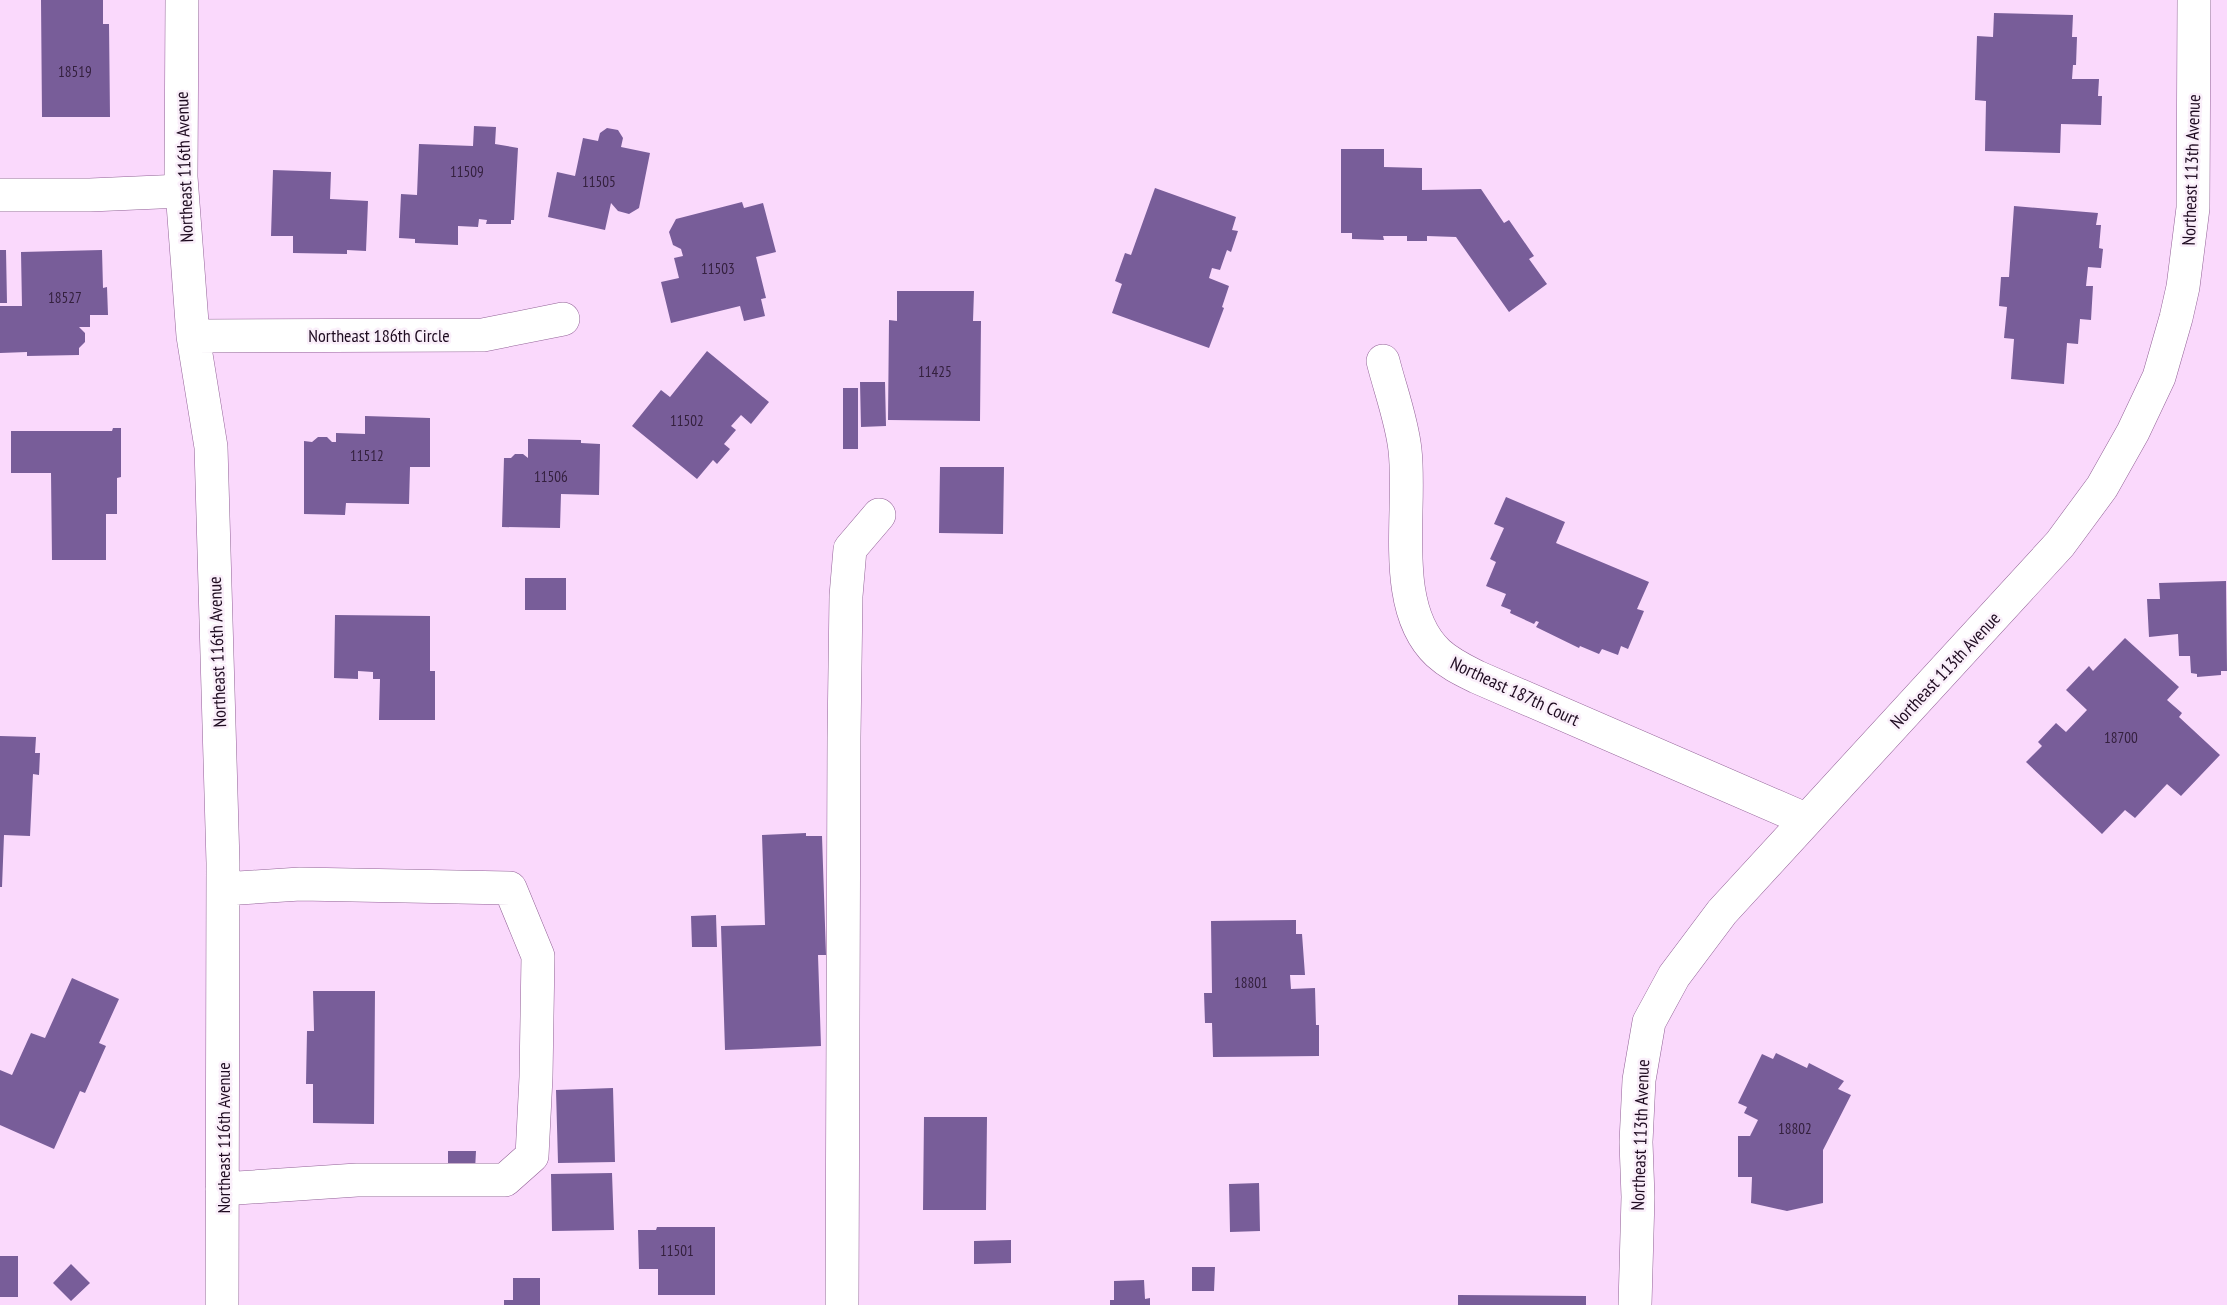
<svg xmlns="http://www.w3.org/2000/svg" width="2227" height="1305" viewBox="0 0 2227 1305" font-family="'PT Sans Narrow',sans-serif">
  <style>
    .building { fill: #785d99 }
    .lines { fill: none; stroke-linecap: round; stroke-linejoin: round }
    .minor-casing { stroke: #926297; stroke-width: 34 }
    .minor { stroke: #fff; stroke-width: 33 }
    .labels { text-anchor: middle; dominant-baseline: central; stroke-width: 5; stroke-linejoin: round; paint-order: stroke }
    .number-label { font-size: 15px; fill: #34203e }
    .street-label { font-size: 18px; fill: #1e0b20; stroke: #faeffa }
  </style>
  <rect width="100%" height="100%" fill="#fad9fc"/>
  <!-- building -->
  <path class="building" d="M 41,0 L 103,0 L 103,24 L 109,24 L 110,117 L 42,117 Z
    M 1994,13 L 2073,15 L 2072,37 L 2077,37 L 2076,65 L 2073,65 L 2072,79 L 2099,79 L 2098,96 L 2102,96 L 2101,125 L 2061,124 L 2060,153 L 1985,151 L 1986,101 L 1975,100 L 1977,36 L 1993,37 Z
    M 474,126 L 496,127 L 495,144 L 518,148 L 514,220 L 511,220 L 511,224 L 486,224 L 487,220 L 479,219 L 478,227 L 458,226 L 458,245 L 415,243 L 415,239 L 399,238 L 401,194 L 417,195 L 419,144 L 473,146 Z
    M 607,128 L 618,130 L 623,138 L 621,147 L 650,153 L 639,208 L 629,214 L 618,211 L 611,203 L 605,230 L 548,217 L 557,172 L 575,176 L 583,138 L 598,141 L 600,133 Z
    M 1341,149 L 1384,149 L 1384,167 L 1422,168 L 1422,190 L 1481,189 L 1504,223 L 1509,220 L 1534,256 L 1529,259 L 1547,284 L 1509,312 L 1456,237 L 1427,236 L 1427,241 L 1407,241 L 1407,236 L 1383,236 L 1384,240 L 1352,239 L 1352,233 L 1341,233 Z
    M 273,170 L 331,172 L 330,199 L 368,201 L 366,251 L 347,250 L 347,254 L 293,253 L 293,236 L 271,236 Z
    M 1155,188 L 1236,217 L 1232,230 L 1238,231 L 1231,252 L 1227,250 L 1220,270 L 1212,268 L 1209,278 L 1229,286 L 1222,307 L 1224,308 L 1209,348 L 1112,313 L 1122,284 L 1115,281 L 1125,253 L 1131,255 Z
    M 742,202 L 744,208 L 763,203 L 776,252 L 756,257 L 766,298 L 761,299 L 765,316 L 744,321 L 740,306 L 671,323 L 661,282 L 679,278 L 674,258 L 683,256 L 681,249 L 673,245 L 669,232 L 676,219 Z
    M 2014,206 L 2098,213 L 2096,225 L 2101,225 L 2099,248 L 2103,249 L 2101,268 L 2088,267 L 2086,286 L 2093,286 L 2091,320 L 2080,319 L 2078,344 L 2067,343 L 2064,384 L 2011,379 L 2014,339 L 2004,338 L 2007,307 L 1999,306 L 2001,277 L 2009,277 Z
    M 0,250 L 6,250 L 7,303 L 0,303 Z
    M 102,250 L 103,288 L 107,287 L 108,315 L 90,315 L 90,327 L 79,327 L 85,333 L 85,342 L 79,348 L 79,355 L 27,356 L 27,352 L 0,353 L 0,306 L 22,306 L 21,252 Z
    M 897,291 L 974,291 L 973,321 L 981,321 L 980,421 L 888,420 L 889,320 L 897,321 Z
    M 707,351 L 769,402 L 751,424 L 741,415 L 731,426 L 736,430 L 724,444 L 730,449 L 717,464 L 713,460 L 697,479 L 632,426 L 661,390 L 670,397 Z
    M 860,382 L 885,382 L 886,426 L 861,427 Z
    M 843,388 L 858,388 L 858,449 L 843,449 Z
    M 365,416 L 430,418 L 430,467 L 410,467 L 409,504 L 346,503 L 345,515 L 304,514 L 304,441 L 312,442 L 318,437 L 327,437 L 332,442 L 336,442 L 336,433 L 365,434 Z
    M 113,428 L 121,428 L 121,477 L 117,478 L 117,514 L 106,514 L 106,560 L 52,560 L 51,473 L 11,473 L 11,431 L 112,431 Z
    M 528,439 L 581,440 L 581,443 L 600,444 L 599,495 L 561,494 L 560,528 L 502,527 L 504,458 L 511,458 L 515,454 L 523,454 L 528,458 Z
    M 940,467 L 1004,467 L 1003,534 L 939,533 Z
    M 1506,497 L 1565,522 L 1556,543 L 1649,582 L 1637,609 L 1644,611 L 1628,649 L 1621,646 L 1618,655 L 1602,649 L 1599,654 L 1580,646 L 1579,648 L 1536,627 L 1539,622 L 1536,621 L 1534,624 L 1510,613 L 1511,610 L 1501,606 L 1506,594 L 1486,586 L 1496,562 L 1490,559 L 1504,528 L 1494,524 Z
    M 525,578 L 566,578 L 566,610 L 525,610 Z
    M 2226,581 L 2227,671 L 2221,671 L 2221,675 L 2197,677 L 2197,674 L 2191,673 L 2190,656 L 2179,656 L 2178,634 L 2149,637 L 2147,599 L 2160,599 L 2159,583 Z
    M 335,615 L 430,616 L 430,671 L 435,671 L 435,720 L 379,720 L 380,679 L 373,679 L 373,672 L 358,671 L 358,679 L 334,678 Z
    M 2125,638 L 2179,687 L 2167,700 L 2182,713 L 2179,717 L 2220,755 L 2181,796 L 2167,784 L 2135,818 L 2125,810 L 2102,834 L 2026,762 L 2042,746 L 2038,742 L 2056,723 L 2066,732 L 2087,710 L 2066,690 L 2089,666 L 2093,671 Z
    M 0,736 L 36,737 L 35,753 L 40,753 L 39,775 L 33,774 L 30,836 L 4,835 L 2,887 L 0,887 Z
    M 806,833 L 806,836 L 822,836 L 826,955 L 818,955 L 821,1046 L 725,1050 L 721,926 L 765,925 L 762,835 Z
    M 716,915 L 717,947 L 692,947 L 691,916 Z
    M 1296,920 L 1296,934 L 1302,934 L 1305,975 L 1290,975 L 1291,989 L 1315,988 L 1316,1025 L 1319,1025 L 1319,1056 L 1213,1057 L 1212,1023 L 1205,1023 L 1204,993 L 1212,993 L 1211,921 Z
    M 72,978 L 119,999 L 99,1043 L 106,1046 L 85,1093 L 80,1091 L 54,1149 L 0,1125 L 0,1070 L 12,1075 L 31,1033 L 45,1038 Z
    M 313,991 L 375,991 L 374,1124 L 313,1123 L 313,1084 L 306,1084 L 307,1031 L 314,1031 Z
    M 1776,1053 L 1807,1068 L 1809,1063 L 1844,1081 L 1838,1089 L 1851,1095 L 1823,1150 L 1823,1203 L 1787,1211 L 1751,1203 L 1752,1177 L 1738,1177 L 1738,1136 L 1750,1136 L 1758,1120 L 1744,1113 L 1747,1107 L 1738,1103 L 1762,1054 L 1773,1059 Z
    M 613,1088 L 615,1162 L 558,1163 L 556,1090 Z
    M 924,1117 L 987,1117 L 986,1210 L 923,1210 Z
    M 448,1151 L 476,1151 L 475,1170 L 448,1170 Z
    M 612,1173 L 614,1230 L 552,1231 L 551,1174 Z
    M 1259,1183 L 1260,1231 L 1230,1232 L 1229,1184 Z
    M 657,1227 L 715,1227 L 715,1295 L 658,1295 L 658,1269 L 639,1269 L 638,1230 L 656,1230 Z
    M 1011,1240 L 1011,1263 L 974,1264 L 974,1241 Z
    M 0,1256 L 18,1256 L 18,1297 L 0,1297 Z
    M 71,1264 L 90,1283 L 71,1301 L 53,1283 Z
    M 1192,1267 L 1215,1267 L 1214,1291 L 1192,1291 Z
    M 513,1278 L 540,1278 L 540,1305 L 504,1305 L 504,1300 L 513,1300 Z
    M 1144,1280 L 1145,1299 L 1150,1298 L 1150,1305 L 1110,1305 L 1110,1300 L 1114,1300 L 1114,1281 Z
    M 1458,1295 L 1586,1296 L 1586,1305 L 1458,1305 Z"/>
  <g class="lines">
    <defs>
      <path id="minor" d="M 182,0 L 181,177 L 193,336 L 211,447 L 223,863 L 222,1305
        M 0,195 L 90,195 L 182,191
        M 193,336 L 483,335 L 563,319
        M 1383,361 C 1390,389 1402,421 1405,450 C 1412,511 1389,607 1438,653 C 1450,664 1463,670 1477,677 L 1805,819
        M 222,1189 L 357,1180 L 505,1180 L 532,1156 L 536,1077 L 538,956 L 510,888 L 300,884 L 223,889
        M 842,1305 L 844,737 L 846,596 L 850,549 L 879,515
        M 1635,1305 L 1638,1197 L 1636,1142 L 1639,1080 L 1649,1022 L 1674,976 L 1722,912 L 2060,544 L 2102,487 L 2133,432 L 2159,377 L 2176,318 L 2183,287 L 2193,208 L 2194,0"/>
    </defs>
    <!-- minor casing -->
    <use href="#minor" class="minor-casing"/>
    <!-- minor -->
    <use href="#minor" class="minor"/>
  </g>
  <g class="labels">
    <!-- number labels -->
    <g class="number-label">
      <text x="75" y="71">18519</text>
      <text x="467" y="171">11509</text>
      <text x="599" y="181">11505</text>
      <text x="718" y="268">11503</text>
      <text x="65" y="297">18527</text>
      <text x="935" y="371">11425</text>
      <text x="687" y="420">11502</text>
      <text x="367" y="455">11512</text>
      <text x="551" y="476">11506</text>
      <text x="2121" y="737">18700</text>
      <text x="1251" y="982">18801</text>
      <text x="1795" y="1128">18802</text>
      <text x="677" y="1250">11501</text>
    </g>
    <!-- street labels -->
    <g class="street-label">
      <text transform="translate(184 167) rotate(-92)">Northeast 116th Avenue</text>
      <text transform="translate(2191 170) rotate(-88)">Northeast 113th Avenue</text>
      <text x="379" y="335">Northeast 186th Circle</text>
      <text transform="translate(217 652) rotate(-92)">Northeast 116th Avenue</text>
      <text transform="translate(1945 670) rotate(-47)">Northeast 113th Avenue</text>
      <text transform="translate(1515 691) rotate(25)">Northeast 187th Court</text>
      <text transform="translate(1640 1135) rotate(-88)">Northeast 113th Avenue</text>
      <text transform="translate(223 1138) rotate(-90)">Northeast 116th Avenue</text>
    </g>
  </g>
</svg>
